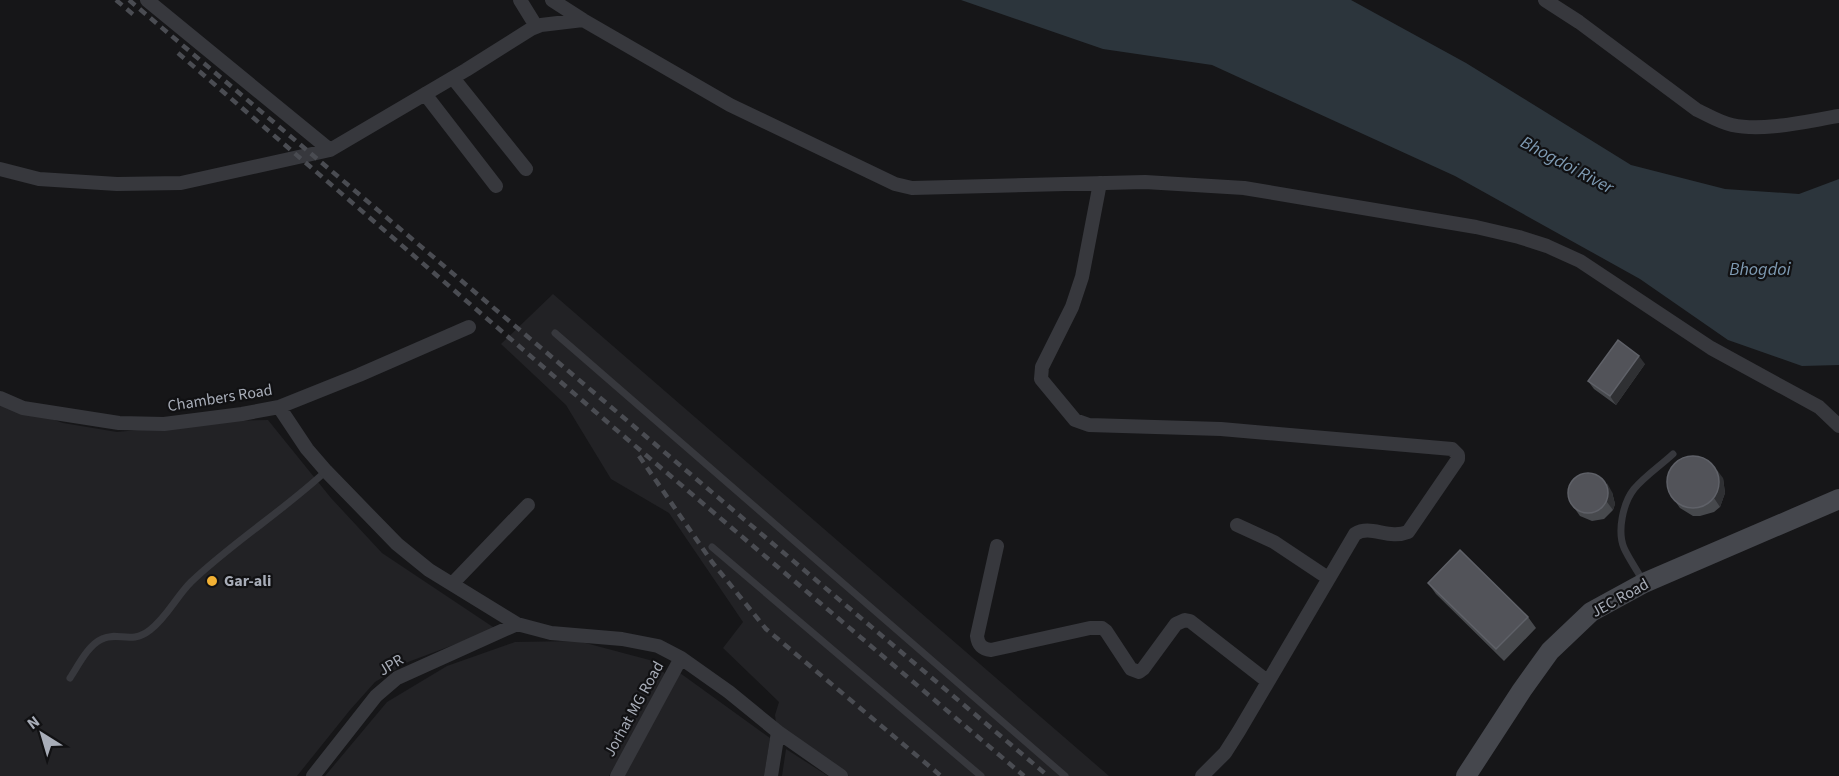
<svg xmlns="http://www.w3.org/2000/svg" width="1839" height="776" viewBox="0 0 1839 776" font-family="'Source Sans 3',sans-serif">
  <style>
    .built { fill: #222225 }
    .water { fill: #2c353c }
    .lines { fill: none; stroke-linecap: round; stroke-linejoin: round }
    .lane { stroke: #37383d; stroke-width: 7 }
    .street { stroke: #37383d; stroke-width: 14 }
    .secondary { stroke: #45474d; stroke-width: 20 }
    .rail { stroke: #4a4c52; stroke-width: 4.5; stroke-dasharray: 8 6; stroke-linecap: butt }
    .wall { fill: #47494d }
    .shaded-wall { fill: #2f3033 }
    .building { fill: #525359; stroke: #5f6168; stroke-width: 1.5 }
    .poi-dot { fill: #f2b134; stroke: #111113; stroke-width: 2 }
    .labels { text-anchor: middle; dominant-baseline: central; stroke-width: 4.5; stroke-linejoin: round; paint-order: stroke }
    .street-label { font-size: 16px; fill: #a8adb8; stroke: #111113 }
    .poi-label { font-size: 16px; font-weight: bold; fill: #a8adb8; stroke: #111113; text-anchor: start }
    .water-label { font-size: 18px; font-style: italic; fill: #7f9bb3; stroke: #111113 }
  </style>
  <rect width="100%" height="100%" fill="#161618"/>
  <!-- built -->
  <path class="built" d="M 553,294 L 1109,776 L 849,776 L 776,723 L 775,715 L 779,702 L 723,648 L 743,622 L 669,513 L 611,479 L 566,405 L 501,344 Z
    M 0,401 L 63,423 L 117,432 L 229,421 L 268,420 L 331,498 L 382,553 L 496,629 L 408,662 L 375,682 L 350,710 L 297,776 L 0,776 Z
    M 578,641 L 657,662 L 666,676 L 609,776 L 325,776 L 387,702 L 447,666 L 515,642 Z
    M 680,673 L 770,738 L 764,776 L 622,776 Z
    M 786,749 L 828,776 L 782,776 Z"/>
  <!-- water -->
  <path class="water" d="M 961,0 L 1351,0 L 1466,63 L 1631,165 L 1725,189 L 1799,194 L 1839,179 L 1839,365 L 1802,366 L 1728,340 L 1640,279 L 1455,176 L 1212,65 L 1103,49 Z"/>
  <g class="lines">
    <!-- lane -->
    <path class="lane" d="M 555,333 L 1065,776
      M 712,547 L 981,776
      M 1643,581 C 1637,570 1629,559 1624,548 C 1617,531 1623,503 1634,489 C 1645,476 1660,466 1673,454
      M 70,678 C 78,666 88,645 102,639 C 118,631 131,645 150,630 C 167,617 176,597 191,582 C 233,542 283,511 326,471"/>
    <!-- street -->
    <path class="street" d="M 147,0 L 330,150
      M 520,0 L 536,26
      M 552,0 L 583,20 L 730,105 L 895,184 L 912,188 L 1145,182 L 1244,188 L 1476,227 L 1519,237 L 1547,246 L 1580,261 L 1711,348 L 1819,407 L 1839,426
      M 1545,0 L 1579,22 L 1697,110 C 1708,115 1719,122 1732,125 C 1764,132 1807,121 1839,116
      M 453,78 L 526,169
      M 425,94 L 496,186
      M 0,169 L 39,179 L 117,184 L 181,183 L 330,150 L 466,70 L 531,29 L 541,25 L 583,20
      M 1100,183 L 1082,277 L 1072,307 L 1042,367 L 1041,379 L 1075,420 L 1089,425 L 1221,429 L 1452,449 L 1458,455 L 1458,459 L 1408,532 C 1388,540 1371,524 1355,534 L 1239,731 L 1225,753 L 1202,776
      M 0,398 L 23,408 L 119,423 L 164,424 L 242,414 L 279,407 L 359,375 L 469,327
      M 279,407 L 307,449 L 326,471 L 397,544 L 429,570 L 517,624 L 551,633 L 622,639 L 658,646 L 681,658 L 729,692 L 778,732 L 841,776
      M 1237,525 L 1274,542 L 1328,578
      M 997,546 L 977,636 C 978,645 982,649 991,650 L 1090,628 L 1102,628 L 1106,631 L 1131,669 L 1139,672 L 1143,669 L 1176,624 L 1185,620 L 1190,621 L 1267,681
      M 452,584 L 528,505
      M 313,776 L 376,696 L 397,678 L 517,624
      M 617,776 L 681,658
      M 771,776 L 778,732"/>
    <!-- secondary -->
    <path class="secondary" d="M 1466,776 L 1522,690 L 1550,651 L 1591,612 L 1644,583 L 1839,499"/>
    <!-- rail -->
    <path class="rail" d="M 116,0 L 135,16
      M 129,0 L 1048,776
      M 178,53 L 627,439 L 1024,776
      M 639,456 L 712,562 L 766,629 L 941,776"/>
  </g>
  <!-- wall -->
  <path class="wall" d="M 1645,364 L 1616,405 L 1594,389 L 1588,381 Z
    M 1723,478 L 1725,493 L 1720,507 L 1714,512 L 1700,516 L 1693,516 L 1680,508 L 1670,494 Z
    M 1612,492 L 1615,504 L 1613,510 L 1604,519 L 1592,521 L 1580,516 L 1570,502 Z
    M 1428,583 L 1528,617 L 1536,628 L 1504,661 L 1436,594 Z"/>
  <!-- shaded-wall -->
  <path class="shaded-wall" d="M 1639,356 L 1645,364 L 1616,405 L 1610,396 Z
    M 1717,470 L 1723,478 L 1725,493 L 1720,507 L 1714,498 Z
    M 1607,483 L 1612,492 L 1615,504 L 1613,510 L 1607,502 Z"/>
  <!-- building -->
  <path class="building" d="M 1618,340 L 1639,356 L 1610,396 L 1588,381 Z
    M1667 482a26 26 0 1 1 52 0a26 26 0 1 1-52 0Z
    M1568 493a20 20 0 1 1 40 0a20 20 0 1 1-40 0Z
    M 1460,550 L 1528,617 L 1496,649 L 1428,583 Z"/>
  <!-- markers -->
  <circle class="poi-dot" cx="212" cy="581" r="6"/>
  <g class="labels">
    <!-- street labels -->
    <g class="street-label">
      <text transform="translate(220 398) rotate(-9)">Chambers Road</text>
      <text transform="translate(1620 598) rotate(-29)">JEC Road</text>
      <text transform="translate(391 665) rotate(-31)">JPR</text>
      <text transform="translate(634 709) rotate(-61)">Jorhat MG Road</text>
    </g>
    <!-- poi labels -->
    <g class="poi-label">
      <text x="224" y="581">Gar-ali</text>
    </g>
    <!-- water labels -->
    <g class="water-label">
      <text transform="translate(1567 165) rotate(28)">Bhogdoi River</text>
      <text x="1760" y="269">Bhogdoi</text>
    </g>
  </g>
  <!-- north arrow -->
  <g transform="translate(42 734) rotate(323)" stroke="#111113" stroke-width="4.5" paint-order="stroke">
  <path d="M0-4.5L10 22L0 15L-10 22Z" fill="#a8adb8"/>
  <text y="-9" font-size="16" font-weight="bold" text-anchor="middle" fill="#a8adb8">N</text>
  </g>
</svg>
